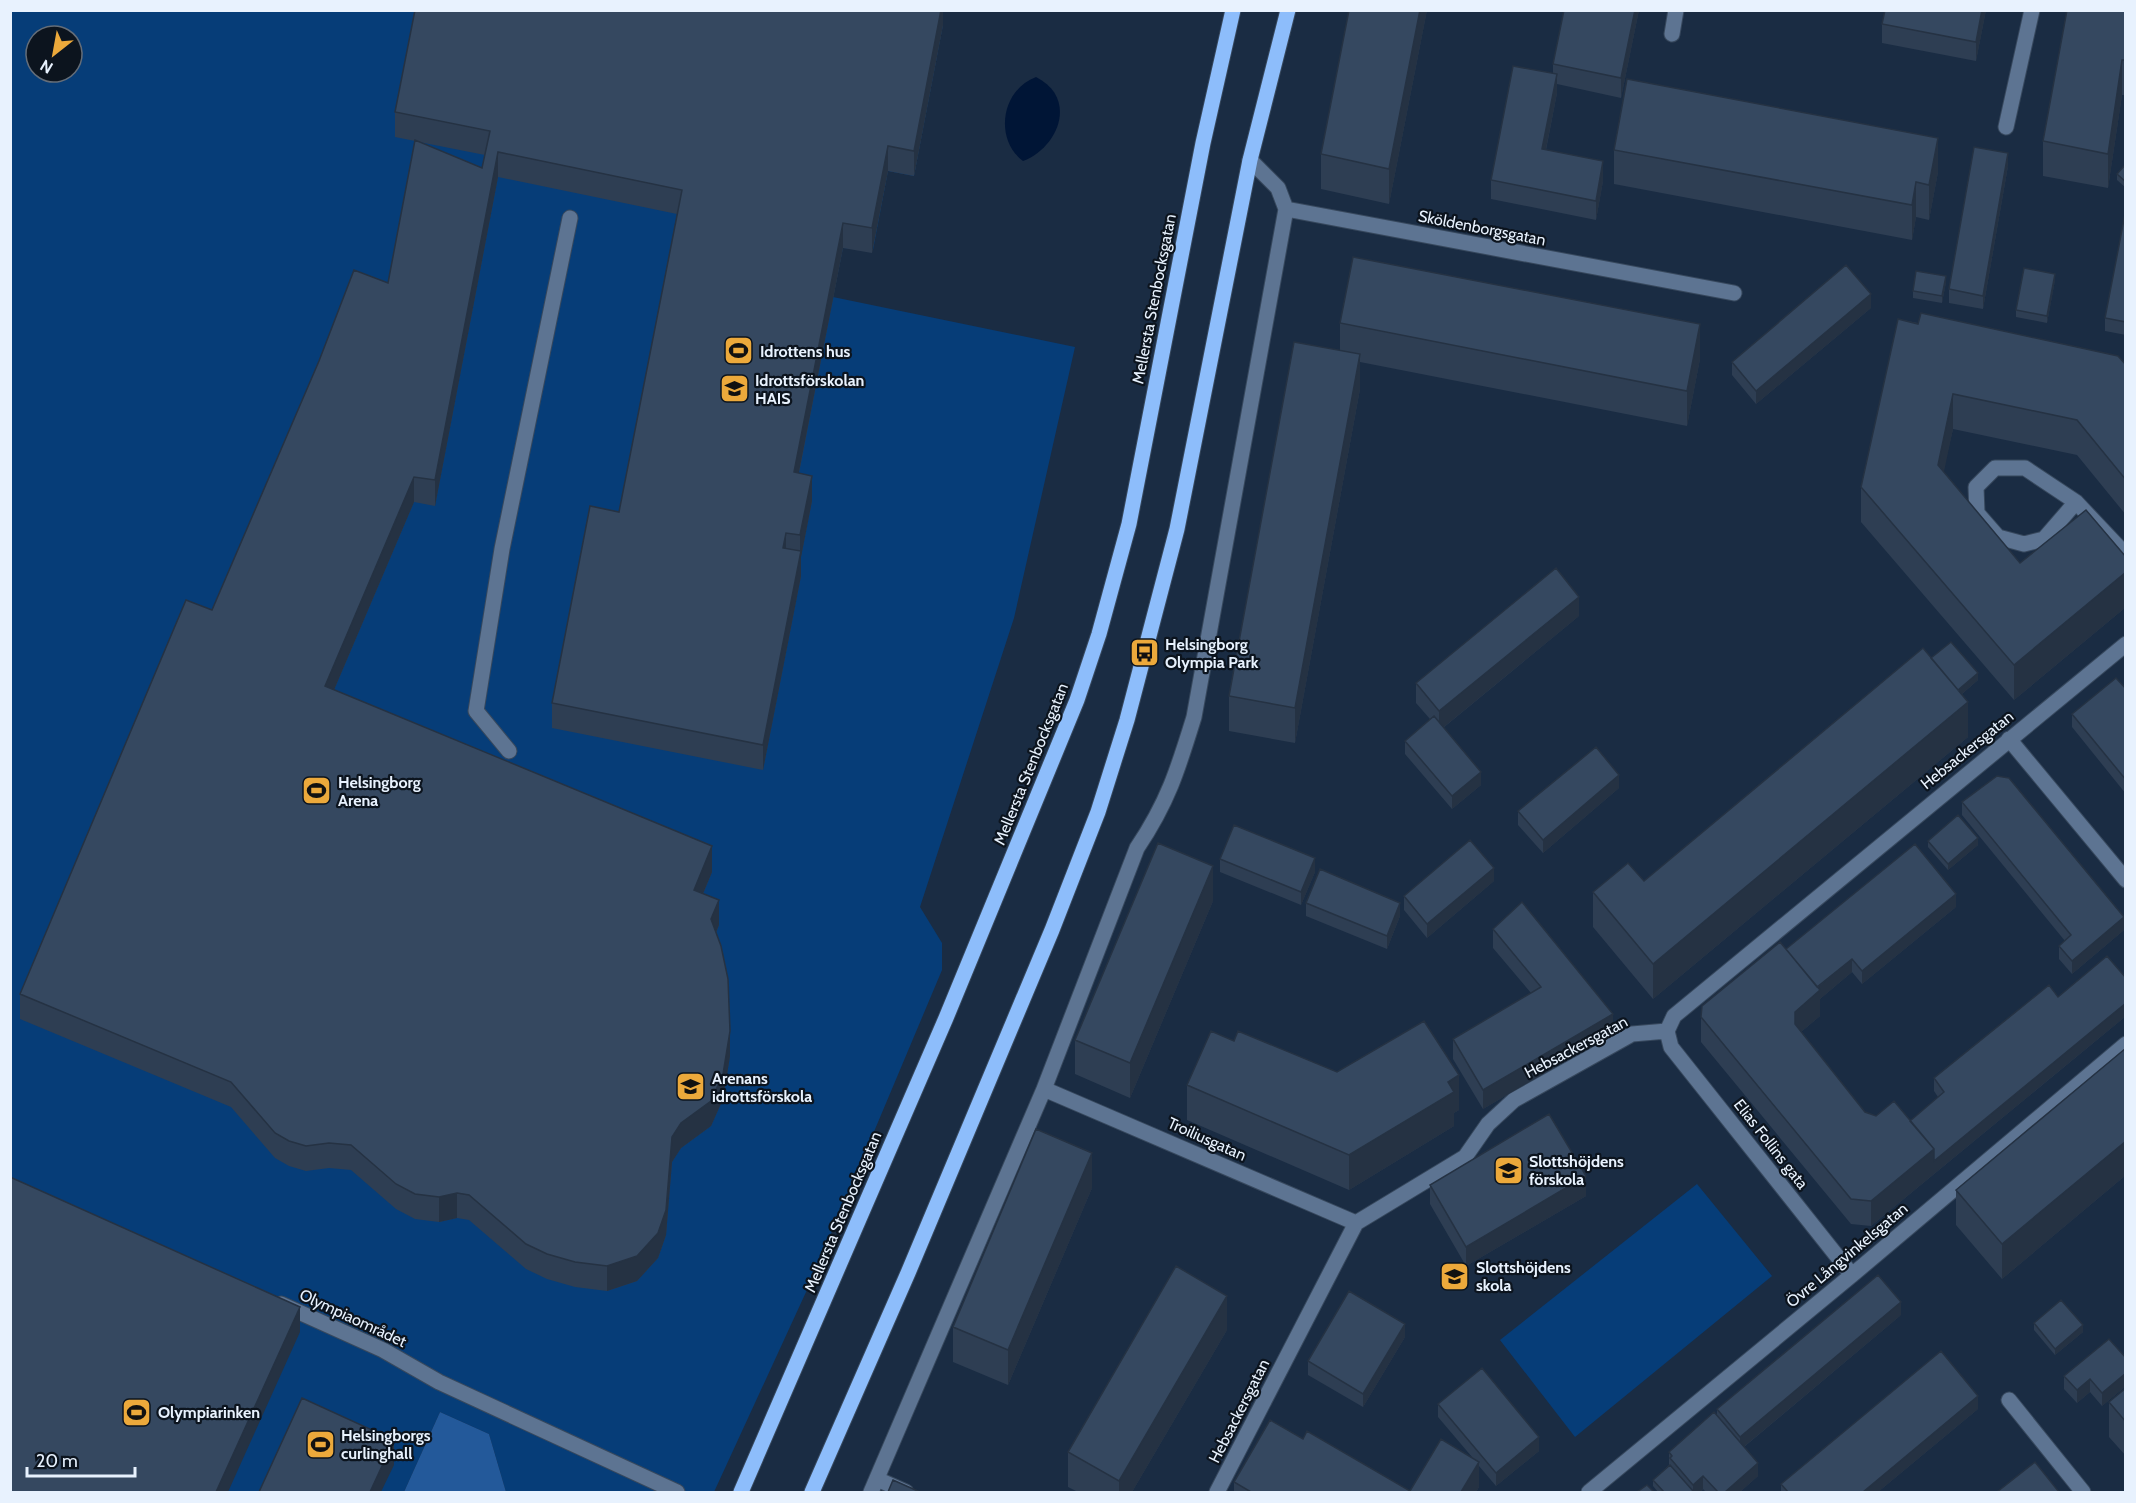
<svg xmlns="http://www.w3.org/2000/svg" width="2136" height="1503" viewBox="0 0 2136 1503" font-family="Cabin,sans-serif">
  <style>
    .green { fill: #063d78; fill-rule: evenodd }
    .forest { fill: #23599a }
    .water { fill: #001536 }
    .lines { fill: none; stroke-linecap: round; stroke-linejoin: round }
    .minor-casing { stroke: #37485d; stroke-width: 17 }
    .major-casing { stroke: #37485d; stroke-width: 17 }
    .minor { stroke: #5d7492; stroke-width: 15 }
    .major { stroke: #8dbdfb; stroke-width: 15 }
    .wall { fill: #2e3e53; fill-rule: evenodd }
    .shaded-wall { fill: #253243 }
    .building { fill: #354860; stroke: #253243; stroke-width: 1.5 }
    .labels { text-anchor: middle; dominant-baseline: central; stroke-width: 4.5; stroke-linejoin: round; paint-order: stroke }
    .street-label { font-size: 16px; fill: #e8f2fe; stroke: #0c141e }
    .poi-label { font-size: 16px; font-weight: bold; fill: #e8f2fe; stroke: #0c141e; text-anchor: start }
  </style>
  <rect width="100%" height="100%" fill="#1a2c43"/>
  <!-- green -->
  <path class="green" d="M 919,10 L 917,20 L 943,25 L 914,176 L 888,171 L 873,250 L 843,248 L 833,297 L 1075,347 L 1014,618 L 920,907 L 942,943 L 942,970 L 812,1279 L 714,1492 L 506,1492 L 489,1434 L 440,1412 L 404,1492 L 11,1492 L 10,11 ZM 36,36 L 72,36 L 72,72 L 36,72 Z
    M 1697,1184 L 1772,1276 L 1575,1437 L 1500,1340 Z"/>
  <!-- forest -->
  <path class="forest" d="M 440,1412 L 489,1434 L 506,1492 L 404,1492 Z"/>
  <!-- water -->
  <path class="water" d="M 1036,77 C 1078,98 1059,147 1023,161 C 994,139 1001,90 1036,77 Z"/>
  <g class="lines">
    <defs>
      <path id="minor" d="M 1672,34 L 1676,10
        M 2006,127 L 2032,10
        M 1286,209 L 1734,293
        M 2076,502 L 2044,539 L 2024,544 L 1998,537 L 1977,513 L 1976,487 L 1995,468 L 2025,468 L 2076,502 L 2126,555
        M 2009,739 L 2126,880
        M 509,751 L 476,711 L 502,549 L 570,218
        M 1667,1031 L 1671,1047 L 1852,1275
        M 1044,1089 L 1356,1223
        M 281,1304 L 383,1350 L 439,1382 L 677,1492
        M 2009,1400 L 2083,1492
        M 877,1479 L 906,1492
        M 871,1492 L 1044,1089 L 1137,848 C 1168,802 1178,769 1194,717 L 1286,209 L 1278,188 L 1250,160
        M 1217,1492 L 1356,1223 L 1465,1157 L 1488,1124 L 1514,1100 L 1632,1034 L 1667,1031 L 1674,1016 L 2126,644
        M 1589,1492 L 1852,1275 L 2126,1044"/>
      <path id="major" d="M 741,1492 L 946,1018 L 1077,700 L 1099,634 L 1129,524 L 1203,143 L 1233,10
        M 812,1492 L 908,1273 L 1052,930 L 1098,812 L 1127,720 L 1177,529 L 1250,160 L 1288,10"/>
    </defs>
    <!-- minor casing -->
    <use href="#minor" class="minor-casing"/>
    <!-- major casing -->
    <use href="#major" class="major-casing"/>
    <!-- minor -->
    <use href="#minor" class="minor"/>
    <!-- major -->
    <use href="#major" class="major"/>
  </g>
  <!-- wall -->
  <path class="wall" d="M 943,10 L 943,25 L 914,176 L 888,171 L 872,253 L 843,248 L 799,473 L 812,501 L 801,557 L 801,576 L 763,770 L 552,728 L 552,703 L 619,512 L 677,214 L 498,177 L 435,506 L 414,502 L 334,690 L 712,872 L 703,894 L 719,925 L 716,933 L 730,1056 L 723,1099 L 711,1126 L 681,1148 L 672,1162 L 666,1235 L 658,1258 L 637,1281 L 607,1291 L 575,1287 L 547,1279 L 526,1269 L 469,1220 L 457,1218 L 439,1222 L 415,1219 L 396,1209 L 351,1170 L 329,1168 L 306,1171 L 289,1166 L 275,1158 L 231,1107 L 20,1019 L 20,994 L 212,610 L 388,283 L 415,141 L 395,137 L 395,112 ZM 419,142 L 485,155 L 482,168 Z
    M 1427,10 L 1389,204 L 1321,189 L 1321,154 Z
    M 1639,10 L 1621,98 L 1557,84 L 1557,93 L 1546,150 L 1603,181 L 1596,220 L 1491,199 L 1491,180 L 1553,73 L 1553,64 Z
    M 1986,10 L 1976,61 L 1882,43 L 1882,24 Z
    M 2126,10 L 2126,95 L 2122,95 L 2108,188 L 2043,176 L 2043,141 Z
    M 1614,150 L 1938,172 L 1929,220 L 1916,217 L 1912,240 L 1614,184 Z
    M 2126,164 L 2126,188 L 2117,180 L 2117,174 Z
    M 2008,166 L 1983,309 L 1949,303 L 1949,289 Z
    M 2126,209 L 2126,335 L 2105,331 L 2105,318 Z
    M 2055,280 L 2047,323 L 2016,317 L 2016,310 Z
    M 1946,282 L 1942,303 L 1913,298 L 1913,291 Z
    M 1871,308 L 1756,404 L 1732,375 L 1732,362 Z
    M 1898,319 L 2126,365 L 2126,515 L 2077,455 L 1953,429 L 1943,472 L 2020,563 L 2126,557 L 2126,607 L 2014,700 L 1861,522 L 1861,487 Z
    M 1340,323 L 1700,359 L 1687,426 L 1360,362 L 1360,389 L 1295,743 L 1229,731 L 1229,696 L 1340,351 Z
    M 1579,616 L 1443,728 L 1481,785 L 1452,809 L 1405,754 L 1405,741 L 1430,719 L 1416,703 L 1416,683 Z
    M 1931,658 L 1978,680 L 1962,694 L 1968,737 L 1653,999 L 1593,927 L 1593,892 L 1644,881 Z
    M 2126,689 L 2126,794 L 2072,727 L 2072,714 Z
    M 1619,788 L 1543,853 L 1518,825 L 1518,811 Z
    M 1962,802 L 2124,930 L 2072,974 L 2059,959 L 2059,946 L 2065,941 L 1962,815 Z
    M 1928,841 L 1978,845 L 1948,870 L 1928,847 Z
    M 1220,859 L 1315,872 L 1301,905 L 1220,872 Z
    M 1494,881 L 1427,938 L 1404,910 L 1404,896 Z
    M 1213,901 L 1130,1098 L 1075,1074 L 1075,1040 Z
    M 1306,903 L 1400,916 L 1387,949 L 1306,916 Z
    M 1956,907 L 1862,984 L 1852,972 L 1820,999 L 1820,1016 L 1801,1032 L 1865,1112 L 1876,1116 L 1910,1121 L 1938,1097 L 1934,1091 L 1934,1078 L 2058,997 L 2126,1016 L 1871,1226 L 1851,1224 L 1701,1042 L 1701,1017 Z
    M 1493,929 L 1613,1033 L 1483,1109 L 1453,1059 L 1453,1039 L 1531,993 L 1493,948 Z
    M 1234,1041 L 1459,1110 L 1454,1113 L 1454,1126 L 1349,1190 L 1187,1120 L 1187,1085 Z
    M 2126,1048 L 2126,1175 L 2002,1279 L 1956,1225 L 1956,1190 Z
    M 1430,1185 L 1586,1196 L 1466,1266 L 1430,1204 Z
    M 1092,1188 L 1008,1385 L 953,1362 L 953,1327 Z
    M 1901,1315 L 1744,1447 L 1758,1476 L 1740,1492 L 1706,1492 L 1703,1489 L 1700,1492 L 1658,1492 L 1653,1486 L 1653,1480 L 1669,1465 L 1669,1452 L 1717,1416 L 1717,1409 Z
    M 2034,1323 L 2083,1332 L 2055,1355 L 2034,1330 Z
    M 1227,1330 L 1132,1492 L 1078,1492 L 1068,1487 L 1068,1452 Z
    M 1405,1337 L 1363,1407 L 1308,1375 L 1308,1361 Z
    M 2126,1358 L 2126,1386 L 2102,1406 L 2090,1392 L 2077,1403 L 2064,1389 L 2064,1376 Z
    M 2126,1388 L 2126,1456 L 2109,1437 L 2109,1402 Z
    M 1438,1404 L 1539,1451 L 1496,1486 L 1479,1466 L 1479,1487 L 1476,1492 L 1234,1492 L 1234,1482 L 1303,1439 L 1410,1491 L 1472,1457 L 1438,1417 Z
    M 1978,1409 L 1878,1492 L 1781,1492 L 1781,1484 Z"/>
  <!-- shaded-wall -->
  <path class="shaded-wall" d="M 941,10 L 943,10 L 943,25 L 914,176 L 914,151 Z
    M 1420,10 L 1427,10 L 1389,204 L 1389,169 Z
    M 1635,10 L 1639,10 L 1621,98 L 1621,78 Z
    M 1982,10 L 1986,10 L 1976,61 L 1976,42 Z
    M 2122,60 L 2122,95 L 2108,188 L 2108,154 Z
    M 1557,74 L 1557,93 L 1542,169 L 1542,149 Z
    M 1938,138 L 1938,172 L 1929,220 L 1929,185 Z
    M 888,146 L 888,171 L 872,253 L 872,228 Z
    M 498,152 L 498,177 L 435,506 L 435,480 Z
    M 2008,153 L 2008,166 L 1983,309 L 1983,296 Z
    M 1603,161 L 1603,181 L 1596,220 L 1596,201 Z
    M 1916,182 L 1916,217 L 1912,240 L 1912,205 Z
    M 843,223 L 843,248 L 794,497 L 794,472 Z
    M 2055,274 L 2055,280 L 2047,323 L 2047,316 Z
    M 1946,276 L 1946,282 L 1942,303 L 1942,296 Z
    M 1871,294 L 1871,308 L 1756,404 L 1756,391 Z
    M 1700,324 L 1700,359 L 1687,426 L 1687,391 Z
    M 1360,354 L 1360,389 L 1295,743 L 1295,708 Z
    M 1953,394 L 1953,429 L 1938,500 L 1938,465 Z
    M 812,476 L 812,501 L 801,557 L 801,576 L 763,770 L 763,745 L 800,555 L 800,535 Z
    M 414,477 L 414,502 L 325,711 L 325,686 Z
    M 786,533 L 786,558 L 783,548 Z
    M 2126,572 L 2126,607 L 2014,700 L 2014,665 Z
    M 1579,597 L 1579,616 L 1439,731 L 1439,711 Z
    M 1978,673 L 1978,680 L 1956,699 L 1956,692 Z
    M 1968,702 L 1968,737 L 1653,999 L 1653,964 Z
    M 1481,772 L 1481,785 L 1452,809 L 1452,796 Z
    M 1619,775 L 1619,788 L 1543,853 L 1543,840 Z
    M 1978,838 L 1978,845 L 1948,870 L 1948,864 Z
    M 712,846 L 712,872 L 694,915 L 694,890 Z
    M 1315,858 L 1315,872 L 1301,905 L 1301,892 Z
    M 1213,866 L 1213,901 L 1130,1098 L 1130,1063 Z
    M 1494,868 L 1494,881 L 1427,938 L 1427,924 Z
    M 1956,894 L 1956,907 L 1862,984 L 1862,971 Z
    M 719,900 L 719,925 L 711,944 L 711,919 Z
    M 1400,903 L 1400,916 L 1387,949 L 1387,936 Z
    M 2124,917 L 2124,930 L 2072,974 L 2072,961 Z
    M 1852,959 L 1852,972 L 1820,999 L 1820,1016 L 1795,1037 L 1795,1012 L 1812,992 Z
    M 2126,1003 L 2126,1016 L 1934,1174 L 1934,1161 Z
    M 1613,1014 L 1613,1033 L 1483,1109 L 1483,1090 Z
    M 730,1031 L 730,1056 L 723,1099 L 711,1126 L 681,1148 L 672,1162 L 666,1235 L 658,1258 L 637,1281 L 607,1291 L 607,1266 L 672,1137 L 681,1123 Z
    M 1459,1075 L 1459,1110 L 1454,1113 L 1454,1126 L 1349,1190 L 1349,1155 Z
    M 2126,1141 L 2126,1175 L 2002,1279 L 2002,1244 Z
    M 1934,1149 L 1934,1174 L 1871,1226 L 1871,1201 Z
    M 1092,1153 L 1092,1188 L 1008,1385 L 1008,1350 Z
    M 1586,1176 L 1586,1196 L 1466,1266 L 1466,1247 Z
    M 457,1193 L 457,1218 L 439,1222 L 439,1197 Z
    M 1227,1296 L 1227,1330 L 1132,1492 L 1119,1492 L 1119,1481 Z
    M 1901,1302 L 1901,1315 L 1740,1450 L 1740,1437 Z
    M 300,1307 L 300,1332 L 228,1492 L 216,1492 Z
    M 1405,1324 L 1405,1337 L 1363,1407 L 1363,1394 Z
    M 2083,1325 L 2083,1332 L 2055,1355 L 2055,1349 Z
    M 2126,1373 L 2126,1386 L 2102,1406 L 2102,1393 Z
    M 2090,1379 L 2090,1392 L 2077,1403 L 2077,1390 Z
    M 1978,1396 L 1978,1409 L 1878,1492 L 1863,1492 Z
    M 1539,1437 L 1539,1451 L 1496,1486 L 1496,1473 Z
    M 394,1440 L 394,1465 L 381,1492 L 370,1492 Z
    M 1479,1462 L 1479,1487 L 1476,1492 L 1461,1492 Z
    M 1758,1463 L 1758,1476 L 1740,1492 L 1725,1492 Z
    M 1703,1476 L 1703,1489 L 1700,1492 L 1693,1492 L 1693,1485 Z"/>
  <!-- building -->
  <path class="building" d="M 415,10 L 941,10 L 914,151 L 888,146 L 872,228 L 843,223 L 794,472 L 812,476 L 800,535 L 786,533 L 783,548 L 801,551 L 763,745 L 552,703 L 590,506 L 619,512 L 682,190 L 498,152 L 435,480 L 414,477 L 325,686 L 712,846 L 694,890 L 719,900 L 711,919 L 721,946 L 728,979 L 730,1031 L 723,1074 L 711,1101 L 681,1123 L 672,1137 L 666,1210 L 658,1233 L 637,1256 L 607,1266 L 575,1262 L 547,1254 L 526,1244 L 469,1195 L 457,1193 L 439,1197 L 415,1194 L 396,1184 L 351,1145 L 329,1143 L 306,1146 L 289,1141 L 275,1133 L 231,1082 L 20,994 L 186,600 L 212,610 L 319,361 L 354,270 L 388,283 L 415,140 L 482,168 L 490,131 L 395,112 Z
    M 1349,10 L 1420,10 L 1389,169 L 1321,154 Z
    M 1564,10 L 1635,10 L 1621,78 L 1553,64 Z
    M 1885,10 L 1982,10 L 1976,42 L 1882,24 Z
    M 2067,10 L 2126,10 L 2126,60 L 2122,60 L 2108,154 L 2043,141 Z
    M 1513,66 L 1557,74 L 1542,149 L 1603,161 L 1596,201 L 1491,180 Z
    M 1627,79 L 1938,138 L 1929,185 L 1916,182 L 1912,205 L 1614,150 Z
    M 1974,147 L 2008,153 L 1983,296 L 1949,289 Z
    M 2126,164 L 2126,182 L 2117,174 Z
    M 2126,209 L 2126,322 L 2105,318 Z
    M 1353,257 L 1700,324 L 1687,391 L 1340,323 Z
    M 1846,265 L 1871,294 L 1756,391 L 1732,362 Z
    M 2024,268 L 2055,274 L 2047,316 L 2016,310 Z
    M 1916,271 L 1946,276 L 1942,296 L 1913,291 Z
    M 1921,313 L 2118,356 L 2126,365 L 2126,480 L 2077,420 L 1953,394 L 1938,465 L 2020,563 L 2086,510 L 2126,557 L 2126,572 L 2014,665 L 1861,487 L 1898,319 L 1918,324 Z
    M 1294,342 L 1360,354 L 1295,708 L 1229,696 Z
    M 1556,568 L 1579,597 L 1439,711 L 1416,683 Z
    M 1951,642 L 1978,673 L 1958,690 L 1931,658 Z
    M 1923,648 L 1968,702 L 1653,964 L 1593,892 L 1628,863 L 1644,881 Z
    M 2116,678 L 2126,689 L 2126,780 L 2072,714 Z
    M 1434,716 L 1481,772 L 1452,796 L 1405,741 Z
    M 1596,747 L 1619,775 L 1543,840 L 1518,811 Z
    M 1997,776 L 2009,778 L 2124,917 L 2072,961 L 2059,946 L 2071,935 L 1962,802 Z
    M 1958,815 L 1978,838 L 1948,864 L 1928,841 Z
    M 1234,825 L 1315,858 L 1301,892 L 1220,859 Z
    M 1470,840 L 1494,868 L 1427,924 L 1404,896 Z
    M 1158,843 L 1213,866 L 1130,1063 L 1075,1040 Z
    M 1915,844 L 1956,894 L 1862,971 L 1852,959 L 1817,987 L 1786,949 Z
    M 1320,869 L 1400,903 L 1387,936 L 1306,903 Z
    M 1522,902 L 1613,1014 L 1483,1090 L 1453,1039 L 1541,987 L 1493,929 Z
    M 1780,942 L 1820,990 L 1795,1012 L 1795,1024 L 1865,1112 L 1876,1116 L 1894,1101 L 1934,1149 L 1871,1201 L 1851,1199 L 1701,1017 L 1702,1006 Z
    M 2107,956 L 2126,978 L 2126,1003 L 1934,1161 L 1934,1149 L 1910,1121 L 1944,1092 L 1934,1078 L 2049,985 L 2058,997 Z
    M 1424,1021 L 1459,1075 L 1448,1082 L 1454,1092 L 1349,1155 L 1187,1085 L 1211,1031 L 1234,1041 L 1238,1031 L 1337,1072 Z
    M 2126,1048 L 2126,1141 L 2002,1244 L 1956,1190 Z
    M 1549,1114 L 1586,1176 L 1466,1247 L 1430,1185 Z
    M 1036,1129 L 1092,1153 L 1008,1350 L 953,1327 Z
    M 10,1177 L 300,1307 L 216,1492 L 10,1492 Z
    M 1176,1266 L 1227,1296 L 1119,1481 L 1068,1452 Z
    M 1878,1275 L 1901,1302 L 1740,1437 L 1717,1409 Z
    M 1349,1291 L 1405,1324 L 1363,1394 L 1308,1361 Z
    M 2061,1300 L 2083,1325 L 2055,1349 L 2034,1323 Z
    M 2109,1339 L 2126,1358 L 2126,1373 L 2102,1393 L 2090,1379 L 2077,1390 L 2064,1376 Z
    M 1941,1351 L 1978,1396 L 1863,1492 L 1788,1492 L 1781,1484 Z
    M 1482,1368 L 1539,1437 L 1496,1473 L 1438,1404 Z
    M 2126,1388 L 2126,1422 L 2109,1402 Z
    M 302,1398 L 394,1440 L 370,1492 L 259,1492 Z
    M 1714,1412 L 1758,1463 L 1725,1492 L 1718,1492 L 1703,1476 L 1693,1485 L 1670,1458 L 1672,1456 L 1669,1452 Z
    M 1270,1420 L 1303,1439 L 1307,1431 L 1410,1491 L 1441,1439 L 1479,1462 L 1461,1492 L 1251,1492 L 1234,1482 Z
    M 2035,1462 L 2059,1492 L 1997,1492 Z
    M 1670,1465 L 1693,1491 L 1692,1492 L 1664,1492 L 1653,1480 Z
    M 893,1480 L 920,1492 L 888,1492 Z
    M 1647,1485 L 1654,1492 L 1637,1492 Z"/>
  <!-- icons -->
  <defs>
    <symbol id="stadium-square" viewBox="-11 -11 22 22"><rect x="-9" y="-9" width="18" height="18" rx="4" fill="#eca93b" stroke="#0c141e"/><path d="M0-5a6.5 5 0 1 0 0 10a6.5 5 0 1 0 0-10ZM-3.5-1.8h7v3.6h-7Z" fill="#111"/></symbol>
    <symbol id="school-square" viewBox="-11 -11 22 22"><rect x="-9" y="-9" width="18" height="18" rx="4" fill="#eca93b" stroke="#0c141e"/><path d="M0-5L7-2L0 1L-7-2ZM-4 1L0 2.5L4 1V4Q0 6-4 4Z" fill="#111"/></symbol>
    <symbol id="bus-square" viewBox="-11 -11 22 22"><rect x="-9" y="-9" width="18" height="18" rx="4" fill="#eca93b" stroke="#0c141e"/><path d="M-5-6H5V4H4V6H2V4H-2V6H-4V4H-5ZM-3.5-4V0h7V-4ZM-3.5 1.2v1.5H-2V1.2ZM2 1.2v1.5H3.5V1.2Z" fill="#111"/></symbol>
  </defs>
  <g fill-rule="evenodd">
    <use href="#stadium-square" x="722" y="334" width="33" height="33"/>
    <use href="#school-square" x="718" y="372" width="33" height="33"/>
    <use href="#bus-square" x="1128" y="636" width="33" height="33"/>
    <use href="#stadium-square" x="300" y="774" width="33" height="33"/>
    <use href="#school-square" x="674" y="1070" width="33" height="33"/>
    <use href="#school-square" x="1492" y="1154" width="33" height="33"/>
    <use href="#school-square" x="1438" y="1260" width="33" height="33"/>
    <use href="#stadium-square" x="120" y="1396" width="33" height="33"/>
    <use href="#stadium-square" x="304" y="1428" width="33" height="33"/>
  </g>
  <g class="labels">
    <!-- street labels -->
    <g class="street-label">
      <text transform="translate(1482 228) rotate(11)">Sköldenborgsgatan</text>
      <text transform="translate(1154 299) rotate(-79)">Mellersta Stenbocksgatan</text>
      <text transform="translate(1967 750) rotate(-39)">Hebsackersgatan</text>
      <text transform="translate(1031 764) rotate(-68)">Mellersta Stenbocksgatan</text>
      <text transform="translate(1576 1047) rotate(-28)">Hebsackersgatan</text>
      <text transform="translate(1207 1139) rotate(24)">Troiliusgatan</text>
      <text transform="translate(1771 1144) rotate(52)">Elias Follins gata</text>
      <text transform="translate(843 1212) rotate(-67)">Mellersta Stenbocksgatan</text>
      <text transform="translate(1847 1255) rotate(-40)">Övre Långvinkelsgatan</text>
      <text transform="translate(353 1318) rotate(25)">Olympiaområdet</text>
      <text transform="translate(1239 1411) rotate(-63)">Hebsackersgatan</text>
    </g>
    <!-- poi labels -->
    <g class="poi-label">
      <text x="760" y="351">Idrottens hus</text>
      <text x="755" y="380">Idrottsförskolan<tspan x="755" dy="18">HAIS</tspan></text>
      <text x="1165" y="644">Helsingborg<tspan x="1165" dy="18">Olympia Park</tspan></text>
      <text x="338" y="782">Helsingborg<tspan x="338" dy="18">Arena</tspan></text>
      <text x="712" y="1078">Arenans<tspan x="712" dy="18">idrottsförskola</tspan></text>
      <text x="1529" y="1161">Slottshöjdens<tspan x="1529" dy="18">förskola</tspan></text>
      <text x="1476" y="1267">Slottshöjdens<tspan x="1476" dy="18">skola</tspan></text>
      <text x="158" y="1412">Olympiarinken</text>
      <text x="341" y="1435">Helsingborgs<tspan x="341" dy="18">curlinghall</tspan></text>
    </g>
  </g>
  <!-- border -->
  <rect width="2136" height="1503" fill="none" stroke="#e8f2fe" stroke-width="24"/>
  <!-- north arrow -->
  <g transform="translate(54 54) rotate(211)"><circle r="28" fill="#0c141e" stroke="#646d78" stroke-width="1.5"/>
  <path d="M0-4.5L10 22L0 15L-10 22Z" fill="#eca93b"/>
  <text y="-9" font-size="16" font-weight="bold" text-anchor="middle" fill="#e8f2fe">N</text>
  </g>
  <!-- scale -->
  <path d="M27 1467v9h108v-9" fill="none" stroke="#e8f2fe" stroke-width="3"/>
  <text x="36" y="1467" font-size="18" fill="#e8f2fe" stroke="#0c141e" stroke-width="4.5" paint-order="stroke">20 m</text>
</svg>
